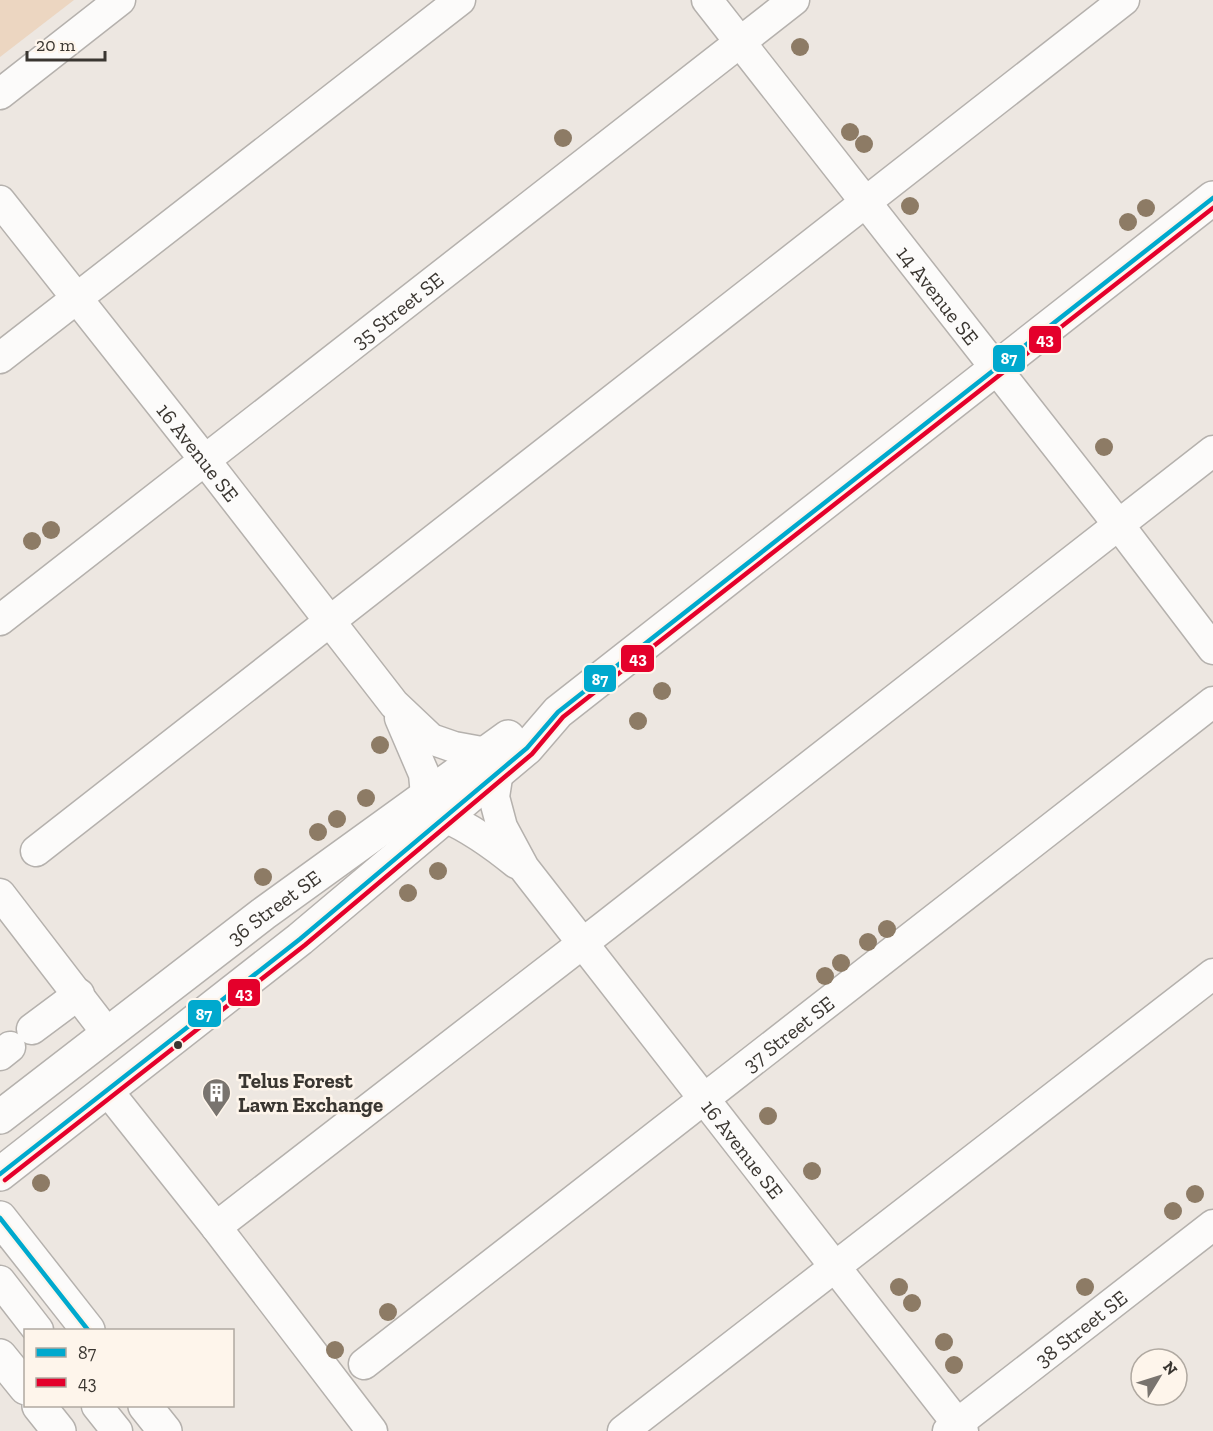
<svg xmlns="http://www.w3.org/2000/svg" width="1213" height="1431" viewBox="0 0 1213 1431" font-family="'Zilla Slab',serif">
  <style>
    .green { fill: #ecd6c1 }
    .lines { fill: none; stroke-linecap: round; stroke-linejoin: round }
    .minor-casing { stroke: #b5b1ad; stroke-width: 33 }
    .major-casing { stroke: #b5b1ad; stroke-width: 36 }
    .minor { stroke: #fcfbfa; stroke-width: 30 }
    .major { stroke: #fcfbfa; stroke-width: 33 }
    .bus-1-casing { stroke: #fef5eb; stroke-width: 9 }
    .bus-2-casing { stroke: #fef5eb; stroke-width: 9 }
    .bus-1 { stroke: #00a9ce; stroke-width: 4.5 }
    .bus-2 { stroke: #e4002b; stroke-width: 4.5 }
    .tree { fill: #8d7b65 }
    .bus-dot { fill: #3a3631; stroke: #fef5eb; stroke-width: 2 }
    .labels { text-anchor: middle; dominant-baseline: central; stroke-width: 5; stroke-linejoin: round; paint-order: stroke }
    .street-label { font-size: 21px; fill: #3a3631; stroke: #fef5eb }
    .poi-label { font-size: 21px; font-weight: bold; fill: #3a3631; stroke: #fef5eb; text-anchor: start }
    .line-badge { stroke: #fef5eb; stroke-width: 2 }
    .badge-label { font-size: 16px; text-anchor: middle; font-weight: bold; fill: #fff }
  </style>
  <rect width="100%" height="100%" fill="#ede7e1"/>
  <!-- green -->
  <path class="green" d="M 0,0 L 74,0 L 0,57 Z"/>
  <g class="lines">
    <defs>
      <g id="minor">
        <path id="s1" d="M 707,0 L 1118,524 L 1213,649"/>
        <path d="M 0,94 L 120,0"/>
        <path id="s2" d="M 0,201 L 204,459 L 394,704 L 431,739 L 454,747 L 487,753"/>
        <path d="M 0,358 L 460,0"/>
        <path id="s3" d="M 0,620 L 794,0"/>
        <path d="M 400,718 L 424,774 L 426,795"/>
        <path id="s4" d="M 498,771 L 494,797 L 502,827 L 524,868 L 963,1431"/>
        <path d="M 445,817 C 472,829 494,845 516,863"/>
        <path d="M 36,851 L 1124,0"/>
        <path d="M 0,894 L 107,1033"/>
        <path d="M 32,1029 L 79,994"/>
        <path d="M 0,1055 L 10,1047"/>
        <path d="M 107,1090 L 216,1227 L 372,1431"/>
        <path d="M 216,1227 L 605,926 L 1213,451"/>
        <path d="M 0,1281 L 38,1330"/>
        <path id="s5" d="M 364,1364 L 1213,702"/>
        <path d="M 97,1406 L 117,1431"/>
        <path d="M 623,1431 L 1213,974"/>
        <path id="s6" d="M 948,1431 L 1213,1225"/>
      </g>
      <g id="major">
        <path id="s7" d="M 0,1117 L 263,914 L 508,737"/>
        <path d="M 0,1174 L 300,939 L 527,748 L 558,712 L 1213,198"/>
        <path d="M 0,1218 L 88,1330"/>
        <path d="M 0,1356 L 26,1388"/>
        <path d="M 39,1406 L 59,1431"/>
        <path d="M 145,1406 L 165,1431"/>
      </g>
    </defs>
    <!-- minor casing -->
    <use href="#minor" class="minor-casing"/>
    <!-- major casing -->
    <use href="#major" class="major-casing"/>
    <!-- minor -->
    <use href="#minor" class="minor"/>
    <!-- major -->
    <use href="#major" class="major"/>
    <defs>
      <path id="bus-1" d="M 0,1174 L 300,939 L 527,748 L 558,712 L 1213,198
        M 0,1218 L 88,1330"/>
      <path id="bus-2" d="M 5,1180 L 305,945 L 532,754 L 563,717 L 1213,208"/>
    </defs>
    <!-- bus-1 casing -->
    <use href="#bus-1" class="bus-1-casing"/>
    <!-- bus-2 casing -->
    <use href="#bus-2" class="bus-2-casing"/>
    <!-- bus-1 -->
    <use href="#bus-1" class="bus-1"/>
    <!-- bus-2 -->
    <use href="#bus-2" class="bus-2"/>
  </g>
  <!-- trees -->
  <g class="tree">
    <circle cx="800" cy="47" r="9"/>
    <circle cx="850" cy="132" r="9"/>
    <circle cx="563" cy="138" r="9"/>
    <circle cx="864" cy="144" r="9"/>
    <circle cx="910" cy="206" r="9"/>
    <circle cx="1146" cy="208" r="9"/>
    <circle cx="1128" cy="222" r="9"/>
    <circle cx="1104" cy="447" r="9"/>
    <circle cx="51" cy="530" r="9"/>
    <circle cx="32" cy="541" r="9"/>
    <circle cx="662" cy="691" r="9"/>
    <circle cx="638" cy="721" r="9"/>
    <circle cx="380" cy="745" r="9"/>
    <circle cx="366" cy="798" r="9"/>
    <circle cx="337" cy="819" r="9"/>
    <circle cx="318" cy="832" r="9"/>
    <circle cx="438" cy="871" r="9"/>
    <circle cx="263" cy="877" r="9"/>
    <circle cx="408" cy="893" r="9"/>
    <circle cx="887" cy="929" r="9"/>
    <circle cx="868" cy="942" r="9"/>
    <circle cx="841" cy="963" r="9"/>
    <circle cx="825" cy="976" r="9"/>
    <circle cx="768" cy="1116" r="9"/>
    <circle cx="812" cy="1171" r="9"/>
    <circle cx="41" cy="1183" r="9"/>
    <circle cx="1195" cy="1194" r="9"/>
    <circle cx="1173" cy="1211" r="9"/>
    <circle cx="899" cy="1287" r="9"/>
    <circle cx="1085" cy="1287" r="9"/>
    <circle cx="912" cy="1303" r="9"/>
    <circle cx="388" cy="1312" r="9"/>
    <circle cx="944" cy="1342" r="9"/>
    <circle cx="335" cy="1350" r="9"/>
    <circle cx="954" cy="1365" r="9"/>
  </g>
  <!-- icons -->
  <defs>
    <symbol id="building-pin" viewBox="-11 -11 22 30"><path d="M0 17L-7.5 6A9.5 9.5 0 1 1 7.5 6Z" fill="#79746f" stroke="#fef5eb"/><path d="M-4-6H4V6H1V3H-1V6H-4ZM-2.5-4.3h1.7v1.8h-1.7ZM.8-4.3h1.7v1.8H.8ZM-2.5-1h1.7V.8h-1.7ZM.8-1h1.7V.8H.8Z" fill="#fff"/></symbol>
  </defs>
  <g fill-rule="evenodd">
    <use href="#building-pin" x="200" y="1076" width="33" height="45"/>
  </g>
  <!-- markers -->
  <circle class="bus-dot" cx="178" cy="1045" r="5"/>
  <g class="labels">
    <!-- street labels -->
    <g class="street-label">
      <text stroke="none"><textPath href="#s1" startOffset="375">14 Avenue SE</textPath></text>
      <text stroke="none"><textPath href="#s3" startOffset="504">35 Street SE</textPath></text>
      <text stroke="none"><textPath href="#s2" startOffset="320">16 Avenue SE</textPath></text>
      <text stroke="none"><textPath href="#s7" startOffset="345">36 Street SE</textPath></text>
      <text stroke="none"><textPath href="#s5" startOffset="538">37 Street SE</textPath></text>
      <text stroke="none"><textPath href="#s4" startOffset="460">16 Avenue SE</textPath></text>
      <text stroke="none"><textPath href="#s6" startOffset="168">38 Street SE</textPath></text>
    </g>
    <!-- poi labels -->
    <g class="poi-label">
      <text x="238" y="1080">Telus Forest<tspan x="238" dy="24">Lawn Exchange</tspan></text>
    </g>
  </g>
  <g class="line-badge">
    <rect x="1028" y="325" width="34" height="29" rx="6" fill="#e4002b"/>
    <rect x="992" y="344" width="34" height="29" rx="6" fill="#00a9ce"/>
    <rect x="620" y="644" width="35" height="29" rx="6" fill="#e4002b"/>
    <rect x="583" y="664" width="34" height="29" rx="6" fill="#00a9ce"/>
    <rect x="227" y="978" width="34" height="29" rx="6" fill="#e4002b"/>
    <rect x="187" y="999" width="35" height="29" rx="6" fill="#00a9ce"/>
  </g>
  <g class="badge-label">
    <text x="1045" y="345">43</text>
    <text x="1009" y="364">87</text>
    <text x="638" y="664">43</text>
    <text x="600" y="685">87</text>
    <text x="244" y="999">43</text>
    <text x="204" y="1020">87</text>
  </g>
  <!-- legend -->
  <rect x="24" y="1329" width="210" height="78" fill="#fef5eb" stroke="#b0a9a1" stroke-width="1.5"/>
  <rect x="36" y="1348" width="30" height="9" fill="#00a9ce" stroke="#b0a9a1" stroke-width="1.5"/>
  <text x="78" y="1359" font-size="18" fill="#3a3631">87</text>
  <rect x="36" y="1378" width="30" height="9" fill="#e4002b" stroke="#b0a9a1" stroke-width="1.5"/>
  <text x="78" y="1389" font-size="18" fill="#3a3631">43</text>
  <!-- north arrow -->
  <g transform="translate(1159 1377) rotate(52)"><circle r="28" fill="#fef5eb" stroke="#b0a9a1" stroke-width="1.5"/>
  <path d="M0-4.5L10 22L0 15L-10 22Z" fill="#79746f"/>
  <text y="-9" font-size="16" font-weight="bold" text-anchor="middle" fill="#3a3631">N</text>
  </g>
  <!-- scale -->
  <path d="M27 51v9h78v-9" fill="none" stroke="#3a3631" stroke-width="3"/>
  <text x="36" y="51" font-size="18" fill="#3a3631" stroke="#fef5eb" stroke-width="4.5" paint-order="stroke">20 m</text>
</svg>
